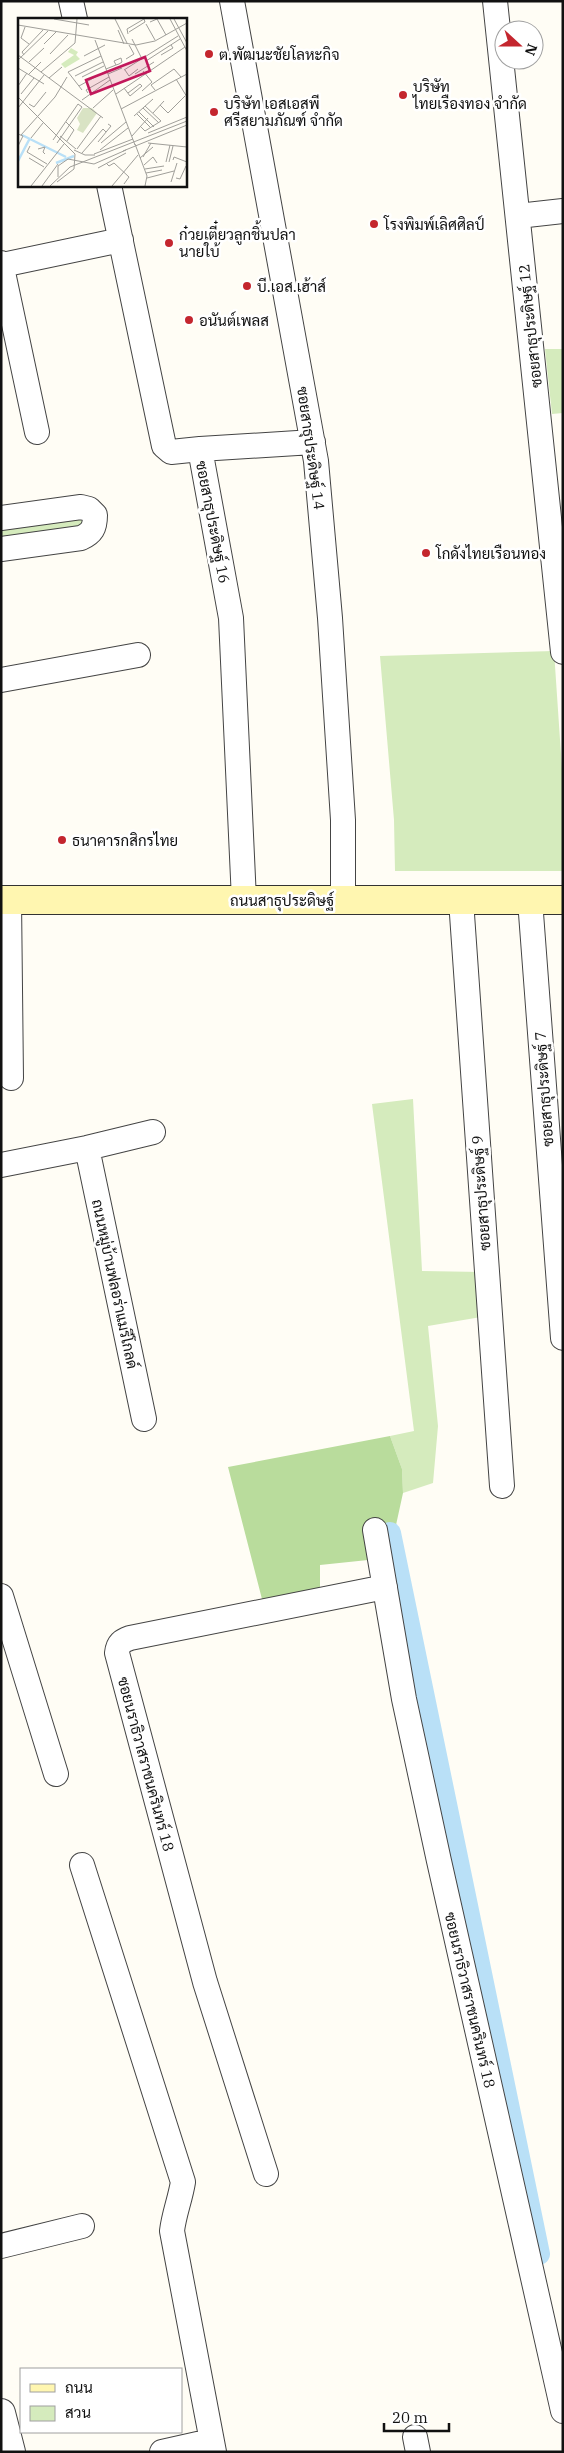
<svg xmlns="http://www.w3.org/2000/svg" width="564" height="2453" viewBox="0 0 564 2453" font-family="'IBM Plex Serif',Sarabun,serif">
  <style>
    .green { fill: #d5ebbd }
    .forest { fill: #b9dc9c }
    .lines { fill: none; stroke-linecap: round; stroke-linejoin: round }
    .canal { stroke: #b9e0f7; stroke-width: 22 }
    .minor-casing { stroke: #444; stroke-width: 26 }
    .tertiary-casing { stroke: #444; stroke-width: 30 }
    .secondary-casing { stroke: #333; stroke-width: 30 }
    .minor { stroke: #fff; stroke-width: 24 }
    .tertiary { stroke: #fff; stroke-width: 28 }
    .secondary { stroke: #fff6b0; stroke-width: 28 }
    .poi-dot { fill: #c4262e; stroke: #fff; stroke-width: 2 }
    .labels { text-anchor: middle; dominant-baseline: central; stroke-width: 5; stroke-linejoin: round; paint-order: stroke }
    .poi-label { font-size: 15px; fill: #111; stroke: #fff; text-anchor: start }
    .street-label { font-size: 15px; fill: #111; stroke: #fff }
    .inset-river { fill: none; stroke: #b9e0f7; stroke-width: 2.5 }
    .inset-road { fill: none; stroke: #a09f9a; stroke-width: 1 }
    .view { fill: #c2185b; fill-opacity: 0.15; stroke: #c2185b; stroke-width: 2.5 }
    .inset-edge { fill: none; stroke: #111; stroke-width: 2.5 }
  </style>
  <rect width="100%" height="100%" fill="#fffdf5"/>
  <!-- green -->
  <path class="green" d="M 545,349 L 563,349 L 563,413 L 552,414 Z
    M 84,515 L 87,529 L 1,542 L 1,526 Z
    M 554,651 L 563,784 L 563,871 L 395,871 L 394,820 L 380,656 Z
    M 413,1099 L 422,1271 L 482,1272 L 481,1317 L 428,1326 L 438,1426 L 433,1483 L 403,1493 L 402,1469 L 390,1436 L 414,1431 L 372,1104 Z"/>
  <!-- forest -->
  <path class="forest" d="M 390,1436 L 402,1469 L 403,1493 L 396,1525 L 366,1530 L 368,1560 L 320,1565 L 320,1590 L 263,1603 L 228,1467 Z"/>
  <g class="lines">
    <!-- canal -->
    <path class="canal" d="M 390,1533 L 539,2254"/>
    <defs>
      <path id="minor" d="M 71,1 L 75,19
        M 232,1 L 316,461 L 330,618 L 343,820 L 343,900
        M 495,1 L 563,652
        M 109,185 L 164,446 L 171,452 L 200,449 L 231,618 L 244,900
        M 518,216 L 563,211
        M 1,263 L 37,432
        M 2,265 L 121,240
        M 200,449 L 313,442
        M 1,518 L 81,507 L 89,509 L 95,515 C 95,528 92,533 81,538 L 1,549
        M 1,680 L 138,655
        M 9,900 L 11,1078
        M 461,900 L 502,1486
        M 530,900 L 563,1338
        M 87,1148 L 144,1419
        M 1,1165 L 87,1148 L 153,1132
        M 375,1530 L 404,1699 L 439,1861 L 563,2411
        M 1,1596 L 56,1774
        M 82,1865 L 183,2182 C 180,2200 174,2214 172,2231 L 214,2452
        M 266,2174 L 205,1982 L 117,1653 C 118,1643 122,1641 130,1638 L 385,1587
        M 1,2246 L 82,2226
        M 415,2437 L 418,2452
        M 162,2452 L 211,2441"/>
      <path id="tertiary" d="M 1,2413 L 11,2452"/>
      <path id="secondary" d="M 1,900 L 563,900"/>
    </defs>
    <!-- minor casing -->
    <use href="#minor" class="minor-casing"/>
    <!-- tertiary casing -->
    <use href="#tertiary" class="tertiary-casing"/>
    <!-- secondary casing -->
    <use href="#secondary" class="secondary-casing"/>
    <!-- minor -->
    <use href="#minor" class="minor"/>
    <!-- tertiary -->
    <use href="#tertiary" class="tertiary"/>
    <!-- secondary -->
    <use href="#secondary" class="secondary"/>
  </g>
  <!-- markers -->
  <g class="poi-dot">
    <circle cx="209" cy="54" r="5"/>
    <circle cx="403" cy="95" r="5"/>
    <circle cx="214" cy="112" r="5"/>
    <circle cx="374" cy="224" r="5"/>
    <circle cx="169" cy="243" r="5"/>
    <circle cx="247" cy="286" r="5"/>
    <circle cx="189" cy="320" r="5"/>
    <circle cx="426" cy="553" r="5"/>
    <circle cx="62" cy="840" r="5"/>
  </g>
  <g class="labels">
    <!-- poi labels -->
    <g class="poi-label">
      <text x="219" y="54">ต.พัฒนะชัยโลหะกิจ</text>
      <text x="413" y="86">บริษัท<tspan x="413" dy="17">ไทยเรืองทอง จำกัด</tspan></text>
      <text x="224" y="103">บริษัท เอสเอสพี<tspan x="224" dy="17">ศรีสยามภัณฑ์ จำกัด</tspan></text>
      <text x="384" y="224">โรงพิมพ์เลิศศิลป์</text>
      <text x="179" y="234">ก๋วยเตี๋ยวลูกชิ้นปลา<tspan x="179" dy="17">นายใบ้</tspan></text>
      <text x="257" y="286">บี.เอส.เฮ้าส์</text>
      <text x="199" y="320">อนันต์เพลส</text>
      <text x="436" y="553">โกดังไทยเรือนทอง</text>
      <text x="72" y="840">ธนาคารกสิกรไทย</text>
    </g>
    <!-- street labels -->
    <g class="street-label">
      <text transform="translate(530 326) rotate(-96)">ซอยสาธุประดิษฐ์ 12</text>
      <text transform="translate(311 448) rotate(82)">ซอยสาธุประดิษฐ์ 14</text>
      <text transform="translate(213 522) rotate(79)">ซอยสาธุประดิษฐ์ 16</text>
      <text x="282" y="900">ถนนสาธุประดิษฐ์</text>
      <text transform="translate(544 1089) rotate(-94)">ซอยสาธุประดิษฐ์ 7</text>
      <text transform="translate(481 1193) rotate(-94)">ซอยสาธุประดิษฐ์ 9</text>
      <text transform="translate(115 1284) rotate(78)">ถนนหมู่บ้านฟลอร่าแมรีโกลด์</text>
      <text transform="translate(146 1764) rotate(75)">ซอยนราธิวาสราชนครินทร์ 18</text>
      <text transform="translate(470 2000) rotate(77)">ซอยนราธิวาสราชนครินทร์ 18</text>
    </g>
  </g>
  <!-- overview -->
  <g transform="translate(18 18)">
    <rect width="169" height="169" fill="#fffdf5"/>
    <path d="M 53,30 L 60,34 L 58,37 L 62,41 L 47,50 L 43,46 L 56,37 L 50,34 Z" fill="#d5ebbd"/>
    <path d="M 65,90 L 74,90 L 79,95 L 65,115 L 59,112 L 62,106 L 59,100 Z" fill="#d9e3c4"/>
    <path class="inset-river" d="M 4,117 L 48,139M 0,143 L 12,120M 38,145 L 56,138"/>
    <path class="inset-road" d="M 36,1 L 71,7M 97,1 L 109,25M 152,1 L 169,33M 156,1 L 169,25M 132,4 L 139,1 L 148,17M 128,6 L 137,22M 0,7 L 118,27 L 137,23 L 169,5M 7,9 L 3,20 L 11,26M 100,12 L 106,26M 110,16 L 109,11 L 126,1 L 127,4 L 111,14M 114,21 L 123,39M 77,22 L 117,127M 26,26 L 38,14M 32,36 L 50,17M 0,37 L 85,100M 6,37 L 4,34 L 25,12M 143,37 L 155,30 L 153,27M 66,38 L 87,27M 108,41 L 116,36 L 111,27M 0,42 L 30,13M 128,43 L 162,21M 11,44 L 26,30M 0,50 L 26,66M 88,51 L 98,47 L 101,46 L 104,44 L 103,40 L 96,43 L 98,47M 106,52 L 160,18M 107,52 L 111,58 L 120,51M 23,54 L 57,25 L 59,1M 11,56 L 23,44M 90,56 L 104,50M 117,56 L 136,44M 57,58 L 85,44M 64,59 L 86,48M 31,60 L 44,49M 158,61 L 169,79M 0,68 L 9,55M 61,68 L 88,53M 106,70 L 112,78 L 124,68 L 122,66 L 110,75M 64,72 L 50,54 L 83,38M 137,72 L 133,67 L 156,51 L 163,59M 124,73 L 134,64 L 125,53M 70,75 L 68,72 L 91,59M 3,76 L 16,60M 98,76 L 167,29M 0,79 L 57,136 L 56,151 L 39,164M 64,82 L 92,62M 11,86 L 16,89 L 28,74M 142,87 L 150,95 L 167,78M 0,90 L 26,57M 75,90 L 95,72M 125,90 L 141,105M 103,91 L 169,56M 121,94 L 136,109M 135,95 L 146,83M 119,96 L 133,110M 116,98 L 135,81M 48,104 L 56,112 L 49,123M 122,108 L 127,113 L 143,103 L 127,88M 130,115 L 169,99M 0,116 L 5,118 L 0,128M 3,117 L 37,79 L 49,59M 42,118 L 58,131M 114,118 L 130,100M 13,120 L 25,105M 35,122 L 60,86 L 64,89M 80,124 L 93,108 L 90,106M 39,125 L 64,89M 83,125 L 108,104M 130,125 L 169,129M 117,126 L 129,158 L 127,168M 12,128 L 9,134 L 29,146M 20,131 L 27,129 L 25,134 L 27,136M 59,131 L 83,98M 56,132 L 67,137 L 77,137M 82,132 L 110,110M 105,133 L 169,107M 64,135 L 85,111 L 88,114M 76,136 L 115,121M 125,139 L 133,125M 11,140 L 26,149M 122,140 L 135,129M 155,142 L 156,139 L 169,144M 148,144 L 152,127M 151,144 L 155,128M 88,145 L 91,148 L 96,145 L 111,159 L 106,166M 126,147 L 135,139 L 139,145M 80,150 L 108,135M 127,151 L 146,148M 128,155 L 144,152M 40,159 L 40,148 L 50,141 L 76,146 L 108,132M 129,160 L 156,153M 158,160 L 162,161 L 168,148M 153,164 L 159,145M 13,168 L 46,126M 24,168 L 40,146M 32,168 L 52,149 L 169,103M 94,168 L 120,137"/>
    <path class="view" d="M 127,39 L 132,53 L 73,76 L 68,62 Z"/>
    <rect width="169" height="169" class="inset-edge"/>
  </g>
  <!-- border -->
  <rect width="564" height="2453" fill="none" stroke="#111111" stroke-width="5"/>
  <!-- legend -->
  <rect x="20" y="2368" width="162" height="65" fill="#ffffff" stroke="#a0a0a0"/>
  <rect x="30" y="2384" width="25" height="8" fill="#fff6b0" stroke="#a0a0a0"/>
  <text x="65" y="2393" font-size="15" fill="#111111">ถนน</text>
  <rect x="30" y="2406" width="25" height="15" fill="#d5ebbd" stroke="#a0a0a0"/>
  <text x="65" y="2418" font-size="15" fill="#111111">สวน</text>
  <!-- north arrow -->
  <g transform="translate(519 45) rotate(111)"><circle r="24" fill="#ffffff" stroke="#a0a0a0"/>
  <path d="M0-4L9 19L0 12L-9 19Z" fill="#c4262e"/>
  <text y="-8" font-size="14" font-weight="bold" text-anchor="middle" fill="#111111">N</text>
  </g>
  <!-- scale -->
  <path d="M384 2423v8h65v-8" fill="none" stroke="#111111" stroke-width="2.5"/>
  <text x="392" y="2423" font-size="15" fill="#111111" stroke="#ffffff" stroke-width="4" paint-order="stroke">20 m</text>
</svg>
